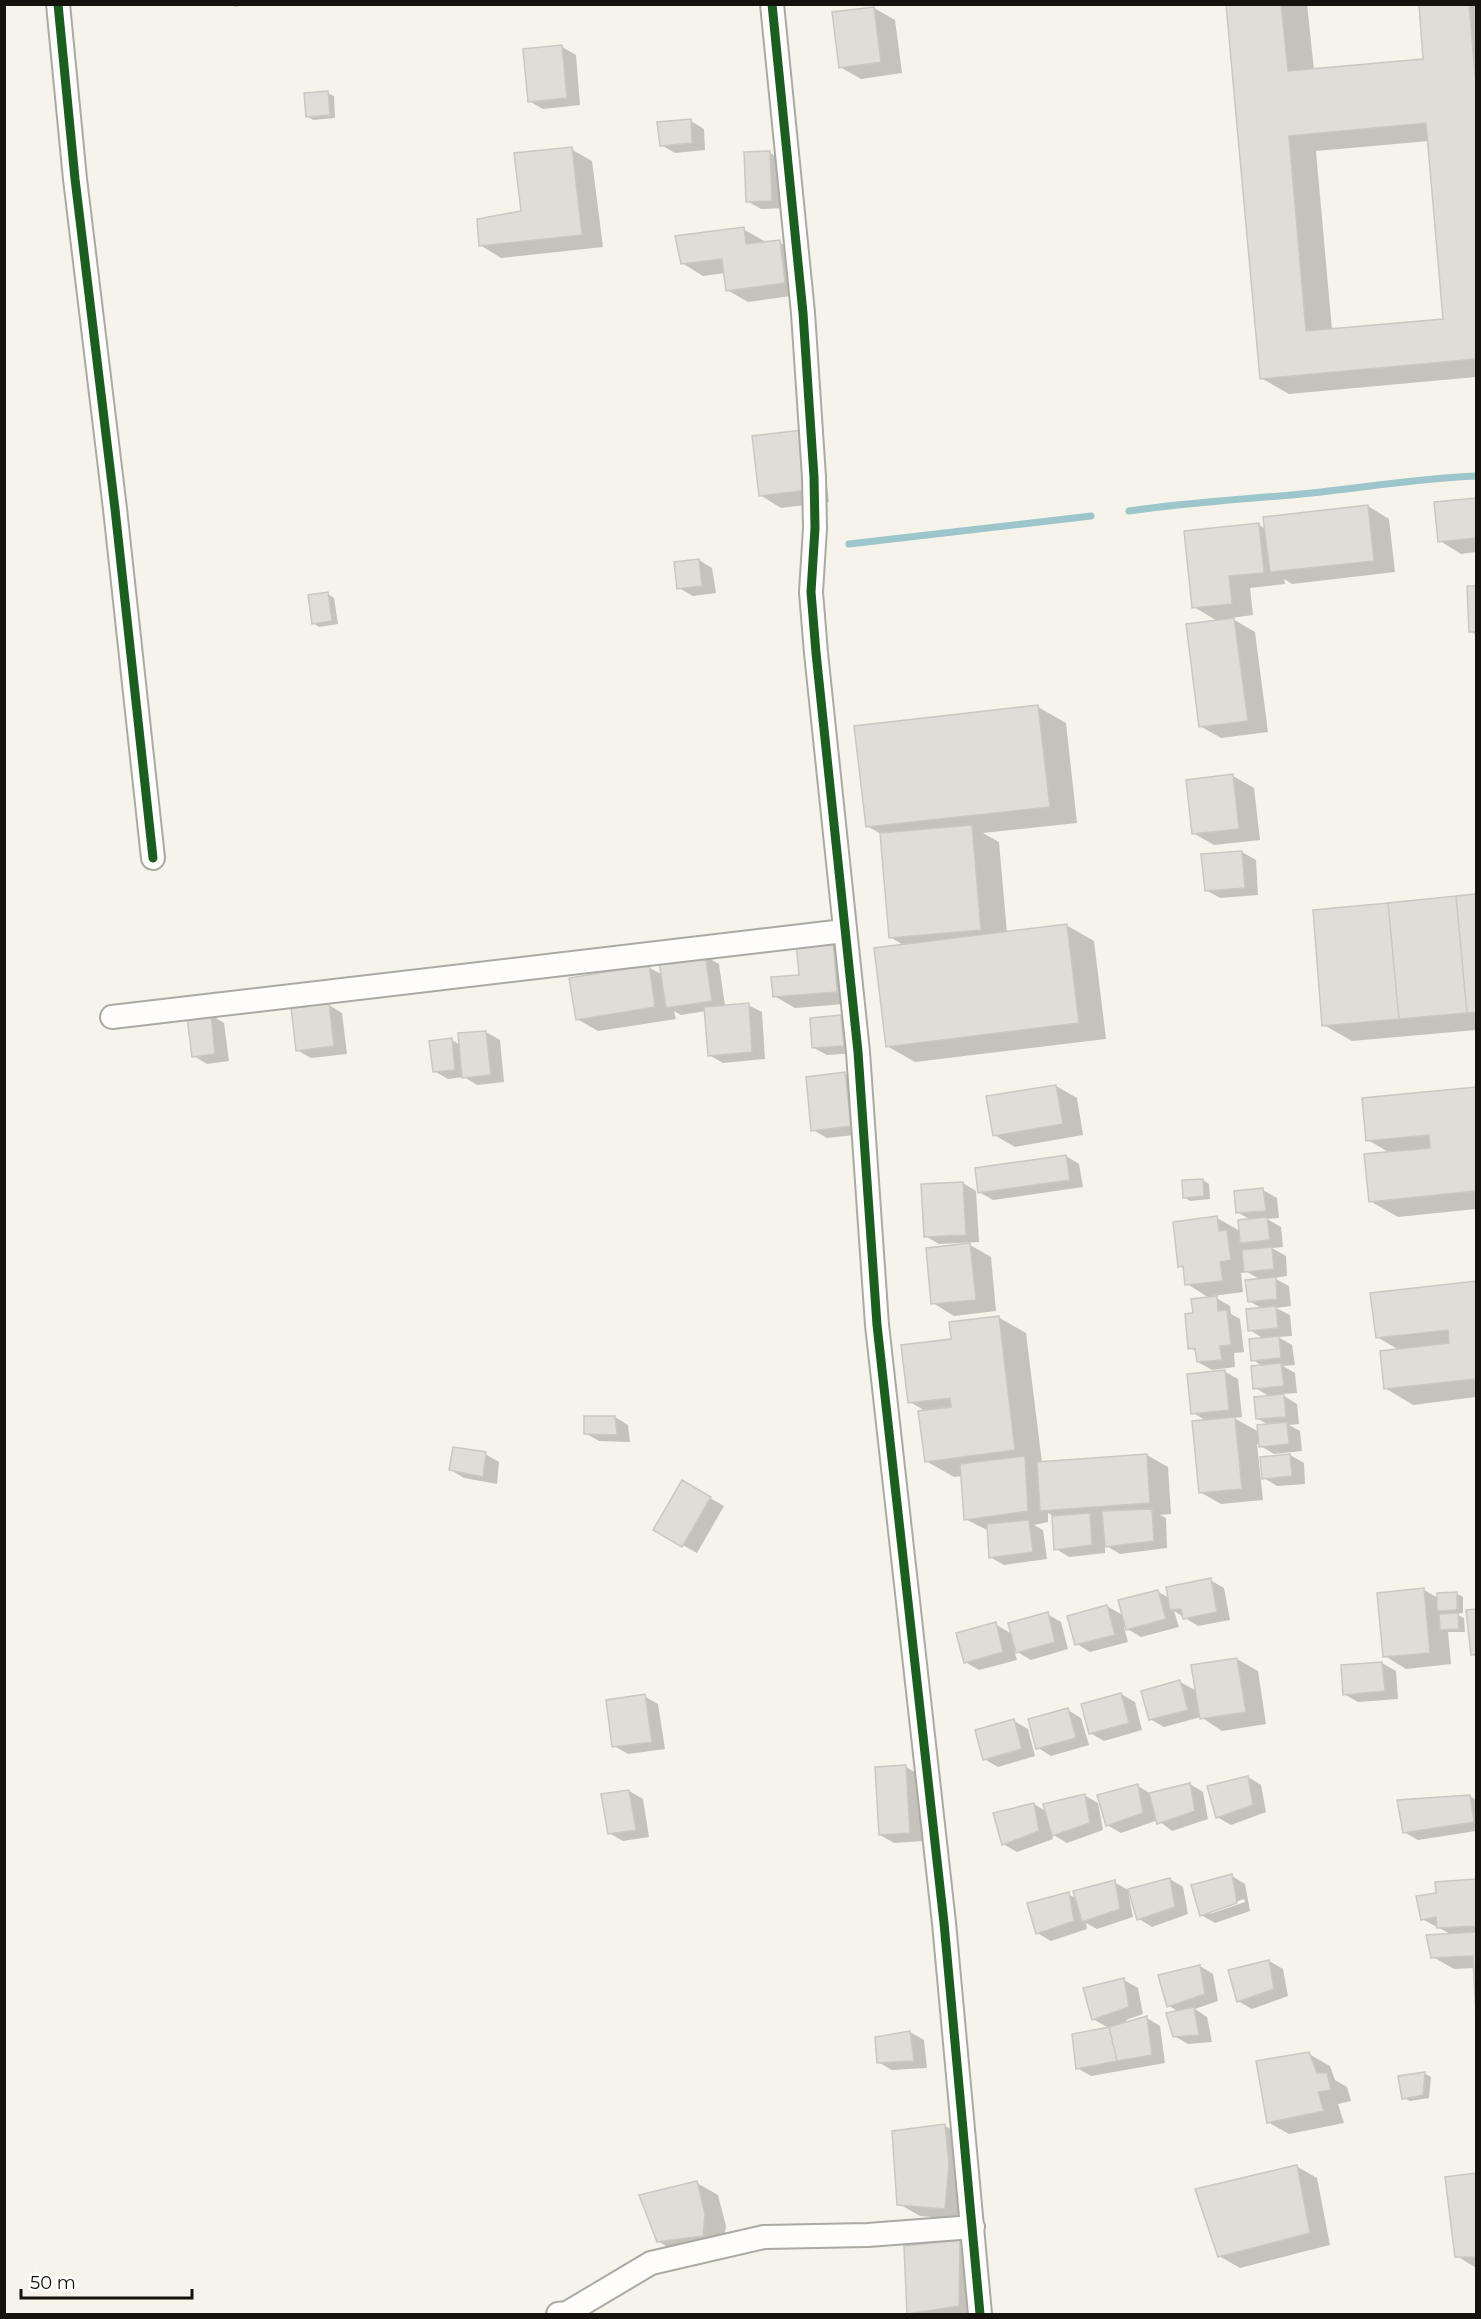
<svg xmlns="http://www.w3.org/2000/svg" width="1481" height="2319" viewBox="0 0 1481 2319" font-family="Montserrat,sans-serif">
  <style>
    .shadow { fill: #0003; fill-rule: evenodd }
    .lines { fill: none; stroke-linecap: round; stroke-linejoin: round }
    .stream { stroke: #9cc6cc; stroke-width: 7 }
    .building { fill: #e0dcd8; stroke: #cbc7c2; stroke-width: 1.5; fill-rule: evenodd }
    .minor-casing { stroke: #aba9a3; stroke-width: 26 }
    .minor { stroke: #fefdfc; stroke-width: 22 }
    .cycleway-casing { stroke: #fff; stroke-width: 13 }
    .cycleway { stroke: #1b5e20; stroke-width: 9 }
  </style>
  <rect width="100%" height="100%" fill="#f6f3ea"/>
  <!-- shadow -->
  <path class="shadow" d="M 230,4 L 251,4 L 235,7 Z
    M 826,4 L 848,4 L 829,6 Z
    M 1228,4 L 1307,4 L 1314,70 L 1425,60 L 1421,4 L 1476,4 L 1476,377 L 1289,394 L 1261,378 ZM 1429,141 L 1445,320 L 1332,330 L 1316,151 Z
    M 874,8 L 895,20 L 902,73 L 861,79 L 840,67 Z
    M 562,47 L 576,55 L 580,105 L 543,109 L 529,101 Z
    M 327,93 L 334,96 L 335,118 L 313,120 L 307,116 Z
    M 691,121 L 704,129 L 705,150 L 675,153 L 661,145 Z
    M 571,149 L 592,161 L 603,247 L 501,258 L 480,245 L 522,212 Z
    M 770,153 L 784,161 L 785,208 L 761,209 L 747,201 Z
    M 743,229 L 764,241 L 765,244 L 779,242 L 800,254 L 806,294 L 748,302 L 727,290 L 725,273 L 703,276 L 682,263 Z
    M 822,444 L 829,502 L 781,508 L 760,495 Z
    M 1476,500 L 1476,552 L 1461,554 L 1440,541 L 1436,504 Z
    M 1368,506 L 1389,519 L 1395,572 L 1292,584 L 1284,579 L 1285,584 L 1250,588 L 1253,615 L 1231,618 L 1255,632 L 1268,732 L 1221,738 L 1200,726 L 1219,622 L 1194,607 L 1259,525 L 1266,529 Z
    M 699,560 L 712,568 L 716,593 L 693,596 L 679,588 Z
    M 1476,587 L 1476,635 L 1471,631 L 1468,588 Z
    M 328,594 L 334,598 L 338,624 L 319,627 L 313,623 Z
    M 1038,707 L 1066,723 L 1077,823 L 983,833 L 999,842 L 1007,933 L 1066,925 L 1094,941 L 1106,1039 L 915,1062 L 887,1046 L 905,946 L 890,937 L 881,834 L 867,826 Z
    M 1233,776 L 1254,788 L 1260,840 L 1214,845 L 1193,833 Z
    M 1242,852 L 1256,860 L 1258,895 L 1220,898 L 1206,890 Z
    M 1476,896 L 1476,1030 L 1352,1041 L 1324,1025 L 1314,911 Z
    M 832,941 L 853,953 L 857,1003 L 795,1008 L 774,996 L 800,976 Z
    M 705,956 L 719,964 L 725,1006 L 748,1005 L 762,1012 L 765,1059 L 723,1063 L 709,1055 L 706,1011 L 681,1015 L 674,1011 L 676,1019 L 598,1031 L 577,1019 L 648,967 L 663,975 Z
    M 329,1005 L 342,1013 L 347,1054 L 311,1058 L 297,1050 Z
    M 211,1015 L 224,1023 L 229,1061 L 207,1064 L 194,1056 Z
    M 841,1017 L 855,1025 L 857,1053 L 827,1055 L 814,1048 Z
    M 486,1032 L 500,1040 L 504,1082 L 477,1085 L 464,1077 L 448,1079 L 434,1071 L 452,1040 L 460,1045 Z
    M 845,1074 L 859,1082 L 864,1134 L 827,1138 L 813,1130 Z
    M 1056,1086 L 1077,1098 L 1083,1135 L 1015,1147 L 994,1135 Z
    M 1476,1089 L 1476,1209 L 1398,1217 L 1370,1201 L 1390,1153 L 1368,1140 L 1364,1099 Z
    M 1066,1156 L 1079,1164 L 1083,1187 L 993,1200 L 979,1192 Z
    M 1203,1180 L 1209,1184 L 1210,1199 L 1190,1201 L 1184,1197 Z
    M 963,1183 L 976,1191 L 979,1242 L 939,1244 L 925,1236 Z
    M 1263,1190 L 1277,1198 L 1279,1218 L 1267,1219 L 1281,1227 L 1283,1247 L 1272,1248 L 1286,1256 L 1287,1276 L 1274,1278 L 1289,1286 L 1291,1306 L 1276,1308 L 1290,1315 L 1292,1336 L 1278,1337 L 1292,1345 L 1295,1365 L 1283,1366 L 1295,1373 L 1297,1393 L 1281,1394 L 1297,1404 L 1299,1424 L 1289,1425 L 1300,1431 L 1302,1451 L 1274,1454 L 1257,1444 L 1263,1500 L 1221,1504 L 1200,1492 L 1207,1421 L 1193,1413 L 1224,1371 L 1238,1379 L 1242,1417 L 1234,1418 L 1259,1432 L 1269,1425 L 1258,1419 L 1271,1397 L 1255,1388 L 1264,1367 L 1253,1360 L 1264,1339 L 1250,1330 L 1263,1309 L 1249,1301 L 1261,1280 L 1247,1272 L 1241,1273 L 1243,1292 L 1213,1296 L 1230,1306 L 1231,1314 L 1240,1319 L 1244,1352 L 1234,1353 L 1235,1367 L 1212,1370 L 1198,1362 L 1197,1352 L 1190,1348 L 1194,1314 L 1211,1299 L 1187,1284 L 1185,1269 L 1180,1266 L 1217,1218 L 1240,1231 L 1251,1220 L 1237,1212 Z
    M 970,1245 L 991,1257 L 996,1311 L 954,1316 L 933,1303 Z
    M 1476,1282 L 1476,1397 L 1413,1405 L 1385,1388 L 1399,1350 L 1377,1337 L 1372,1294 Z
    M 998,1317 L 1026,1333 L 1042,1463 L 1147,1455 L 1168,1467 L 1171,1514 L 1160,1515 L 1166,1518 L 1167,1548 L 1120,1554 L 1105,1545 L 1105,1553 L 1069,1557 L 1056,1549 L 1053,1516 L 1048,1513 L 1048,1522 L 1034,1525 L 1043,1530 L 1047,1559 L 1004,1565 L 990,1557 L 989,1531 L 965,1519 L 962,1476 L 954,1477 L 926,1461 L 927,1412 L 910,1402 L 953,1340 Z
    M 615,1417 L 628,1425 L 630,1442 L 599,1441 L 585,1433 Z
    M 485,1454 L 499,1462 L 497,1484 L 464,1478 L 451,1470 Z
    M 1290,1455 L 1304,1463 L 1305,1484 L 1277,1486 L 1264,1478 Z
    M 682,1482 L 724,1506 L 697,1553 L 655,1530 Z
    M 1210,1580 L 1224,1588 L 1230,1620 L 1198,1626 L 1174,1611 L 1179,1627 L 1141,1637 L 1124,1627 L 1128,1642 L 1090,1652 L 1077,1644 L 1107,1606 L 1124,1616 L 1157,1591 L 1169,1598 Z
    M 1424,1590 L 1438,1598 L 1456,1593 L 1463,1597 L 1463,1613 L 1456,1614 L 1464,1618 L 1465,1632 L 1448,1632 L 1451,1664 L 1406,1669 L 1385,1656 Z
    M 1476,1610 L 1476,1657 L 1472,1654 L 1468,1611 Z
    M 1047,1614 L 1061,1622 L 1068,1649 L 1031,1660 L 1014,1650 L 1017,1660 L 979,1670 L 965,1662 L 995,1624 L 1012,1634 Z
    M 1237,1659 L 1258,1671 L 1266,1724 L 1222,1731 L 1201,1717 L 1164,1727 L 1150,1719 L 1180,1682 L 1197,1691 Z
    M 1382,1663 L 1396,1671 L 1398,1699 L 1358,1702 L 1344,1694 Z
    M 1121,1694 L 1135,1702 L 1142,1730 L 1104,1741 L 1090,1733 Z
    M 644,1696 L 658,1704 L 665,1749 L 628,1754 L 614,1746 Z
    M 1068,1710 L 1081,1718 L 1089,1745 L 1051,1756 L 1038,1748 Z
    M 1014,1721 L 1028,1729 L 1035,1756 L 998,1767 L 984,1759 Z
    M 906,1767 L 920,1775 L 924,1841 L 894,1843 L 880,1835 Z
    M 1248,1777 L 1261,1785 L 1266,1812 L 1231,1825 L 1217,1817 Z
    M 1190,1784 L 1203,1792 L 1208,1819 L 1172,1831 L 1158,1820 L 1121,1833 L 1107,1825 L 1138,1786 L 1151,1794 Z
    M 629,1791 L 643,1799 L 649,1837 L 623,1841 L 609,1833 Z
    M 1084,1795 L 1098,1803 L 1103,1830 L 1067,1843 L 1052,1834 L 1053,1839 L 1017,1852 L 1003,1844 L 1034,1804 L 1047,1812 Z
    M 1470,1796 L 1476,1800 L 1476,1831 L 1418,1840 L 1404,1832 Z
    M 1232,1876 L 1245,1884 L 1250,1911 L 1215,1923 L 1201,1915 ZM 1244,1899 L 1245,1902 L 1210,1914 L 1210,1911 Z
    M 1170,1879 L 1183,1887 L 1188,1914 L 1152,1927 L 1139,1919 Z
    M 1476,1881 L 1476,1990 L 1475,1968 L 1454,1969 L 1433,1957 L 1452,1935 L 1422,1919 L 1437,1895 L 1436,1883 Z
    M 1114,1882 L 1128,1890 L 1133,1917 L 1097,1929 L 1086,1923 L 1087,1929 L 1051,1941 L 1037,1933 L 1068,1894 L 1077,1899 Z
    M 1269,1961 L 1283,1969 L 1288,1996 L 1252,2009 L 1238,2001 Z
    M 1200,1966 L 1213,1974 L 1218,2001 L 1195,2009 L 1207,2017 L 1212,2042 L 1188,2044 L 1174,2036 L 1179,2012 L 1169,2006 Z
    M 1124,1980 L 1138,1988 L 1143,2014 L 1126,2020 L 1127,2022 L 1147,2018 L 1160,2026 L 1165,2063 L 1091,2076 L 1077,2068 L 1074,2035 L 1107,2027 L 1093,2019 Z
    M 910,2032 L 924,2040 L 927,2068 L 892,2070 L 878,2062 Z
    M 1309,2054 L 1330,2066 L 1335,2080 L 1347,2087 L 1351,2101 L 1338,2104 L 1344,2123 L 1289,2134 L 1268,2122 Z
    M 1424,2073 L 1431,2077 L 1429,2098 L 1410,2101 L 1404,2098 Z
    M 944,2125 L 965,2138 L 966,2220 L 920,2216 L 899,2204 Z
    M 1296,2166 L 1317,2178 L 1330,2245 L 1240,2268 L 1219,2256 Z
    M 1476,2174 L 1476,2268 L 1457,2256 L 1447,2178 Z
    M 697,2183 L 718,2195 L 726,2226 L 723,2247 L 679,2254 L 658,2241 Z
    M 960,2241 L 981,2253 L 980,2314 L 908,2314 L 906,2247 Z"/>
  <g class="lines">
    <!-- stream -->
    <path class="stream" d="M 1129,511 C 1190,502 1251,499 1312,493 C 1367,487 1421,478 1476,476
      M 849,544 L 1091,516"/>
  </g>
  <!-- building -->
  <path class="building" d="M 1226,4 L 1281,4 L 1288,71 L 1423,59 L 1419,4 L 1469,4 L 1476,86 L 1476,359 L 1260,379 ZM 1426,123 L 1443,319 L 1306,331 L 1289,136 Z
    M 874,7 L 881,62 L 839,68 L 832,12 Z
    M 562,45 L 567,98 L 528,102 L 523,49 Z
    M 328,91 L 330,115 L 306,117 L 304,93 Z
    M 691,119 L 692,143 L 660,146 L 657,122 Z
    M 572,147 L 582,235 L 479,246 L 477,219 L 521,211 L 514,153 Z
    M 770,151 L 772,201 L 746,202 L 744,152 Z
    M 744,227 L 746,244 L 780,240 L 785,283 L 726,291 L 722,259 L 681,264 L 675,236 Z
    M 802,430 L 808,490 L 759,496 L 752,436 Z
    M 1476,498 L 1476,538 L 1438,542 L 1434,502 Z
    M 1368,505 L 1374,561 L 1270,572 L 1263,517 Z
    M 1259,523 L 1264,573 L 1229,576 L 1232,604 L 1192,608 L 1184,531 Z
    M 699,559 L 702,586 L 677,589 L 674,562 Z
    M 1467,586 L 1476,586 L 1476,632 L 1469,632 Z
    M 328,592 L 332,621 L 312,624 L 308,595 Z
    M 1234,618 L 1248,721 L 1199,727 L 1186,624 Z
    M 1038,705 L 1050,807 L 866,827 L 854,726 Z
    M 1233,774 L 1239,829 L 1192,834 L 1186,780 Z
    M 972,825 L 981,930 L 889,938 L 880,833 Z
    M 1242,851 L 1245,888 L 1205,891 L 1201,854 Z
    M 1476,894 L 1476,1012 L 1467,1013 L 1456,896 Z
    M 1456,896 L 1467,1013 L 1399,1019 L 1388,903 Z
    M 1388,903 L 1399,1019 L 1322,1026 L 1313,910 Z
    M 1067,924 L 1079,1023 L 886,1047 L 874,948 Z
    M 833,940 L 837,992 L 773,997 L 771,977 L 799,975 L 796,943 Z
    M 705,954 L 712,1001 L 666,1008 L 659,961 Z
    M 649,965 L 655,1007 L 576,1020 L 569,978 Z
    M 329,1003 L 334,1046 L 296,1051 L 291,1007 Z
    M 749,1003 L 752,1052 L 708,1056 L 704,1007 Z
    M 211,1014 L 215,1054 L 192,1057 L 187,1017 Z
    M 841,1015 L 844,1046 L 812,1048 L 810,1018 Z
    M 486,1031 L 491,1075 L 462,1078 L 458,1033 Z
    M 452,1038 L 455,1070 L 433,1072 L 429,1041 Z
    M 845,1072 L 851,1126 L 811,1131 L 806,1077 Z
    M 1056,1085 L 1063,1124 L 993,1136 L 986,1096 Z
    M 1476,1087 L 1476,1191 L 1369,1202 L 1364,1154 L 1430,1148 L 1429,1135 L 1366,1141 L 1362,1098 Z
    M 1066,1155 L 1070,1180 L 978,1193 L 975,1168 Z
    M 1203,1179 L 1204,1196 L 1183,1198 L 1182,1180 Z
    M 963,1182 L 966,1235 L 924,1237 L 921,1184 Z
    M 1263,1188 L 1266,1211 L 1236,1213 L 1234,1191 Z
    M 1217,1216 L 1219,1231 L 1227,1230 L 1231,1260 L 1220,1262 L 1223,1281 L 1185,1285 L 1183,1266 L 1178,1267 L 1173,1222 Z
    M 1267,1217 L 1270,1240 L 1240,1243 L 1238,1220 Z
    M 970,1243 L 976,1300 L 931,1304 L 926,1248 Z
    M 1272,1247 L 1274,1269 L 1244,1272 L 1242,1250 Z
    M 1276,1277 L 1277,1299 L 1248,1302 L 1245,1280 Z
    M 1476,1281 L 1476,1379 L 1384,1389 L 1380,1351 L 1449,1343 L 1448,1330 L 1376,1338 L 1370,1293 Z
    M 1217,1296 L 1218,1311 L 1227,1310 L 1231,1345 L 1220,1346 L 1222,1360 L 1197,1362 L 1195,1348 L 1188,1349 L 1185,1314 L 1193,1313 L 1191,1299 Z
    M 1276,1306 L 1278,1328 L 1248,1331 L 1246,1309 Z
    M 999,1316 L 1015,1450 L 925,1462 L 918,1411 L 951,1407 L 950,1398 L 908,1403 L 901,1345 L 951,1339 L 949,1322 Z
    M 1279,1336 L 1281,1358 L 1251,1361 L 1249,1339 Z
    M 1281,1363 L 1284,1386 L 1253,1389 L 1251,1366 Z
    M 1225,1370 L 1229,1410 L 1191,1414 L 1187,1374 Z
    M 1284,1394 L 1286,1417 L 1256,1419 L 1254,1397 Z
    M 584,1416 L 615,1416 L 617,1435 L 584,1434 Z
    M 1235,1417 L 1242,1489 L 1199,1493 L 1192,1421 Z
    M 1287,1422 L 1289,1444 L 1259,1447 L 1257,1425 Z
    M 453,1447 L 486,1452 L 483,1477 L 449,1470 Z
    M 1147,1454 L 1150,1503 L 1040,1511 L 1037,1462 Z
    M 1290,1454 L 1292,1476 L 1262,1479 L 1260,1457 Z
    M 1025,1456 L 1028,1511 L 964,1520 L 960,1464 Z
    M 682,1480 L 711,1497 L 682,1547 L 653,1530 Z
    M 1152,1509 L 1154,1541 L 1105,1547 L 1102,1511 Z
    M 1090,1513 L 1092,1545 L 1054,1550 L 1052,1516 Z
    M 1029,1520 L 1033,1552 L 989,1558 L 987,1524 Z
    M 1211,1578 L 1217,1612 L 1183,1619 L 1181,1609 L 1170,1610 L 1166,1587 Z
    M 1424,1588 L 1430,1653 L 1383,1657 L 1377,1593 Z
    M 1158,1590 L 1166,1619 L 1126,1630 L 1118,1600 Z
    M 1457,1592 L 1457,1610 L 1437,1611 L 1437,1593 Z
    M 1107,1605 L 1115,1635 L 1075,1645 L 1067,1616 Z
    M 1476,1609 L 1476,1654 L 1471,1655 L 1466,1610 Z
    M 1048,1612 L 1055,1642 L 1016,1653 L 1008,1623 Z
    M 1458,1613 L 1459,1629 L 1440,1630 L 1439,1614 Z
    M 996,1622 L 1003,1652 L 964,1663 L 956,1633 Z
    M 1237,1658 L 1246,1712 L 1200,1719 L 1191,1665 Z
    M 1382,1662 L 1385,1691 L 1343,1695 L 1341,1665 Z
    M 1180,1680 L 1188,1710 L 1149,1720 L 1141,1691 Z
    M 1121,1693 L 1129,1723 L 1089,1734 L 1081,1704 Z
    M 645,1694 L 652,1742 L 612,1747 L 606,1700 Z
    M 1068,1708 L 1076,1738 L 1036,1749 L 1028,1719 Z
    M 1014,1719 L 1022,1749 L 983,1760 L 975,1730 Z
    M 906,1765 L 910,1833 L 879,1835 L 875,1767 Z
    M 1248,1776 L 1253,1805 L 1216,1818 L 1207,1786 Z
    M 1190,1783 L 1195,1811 L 1157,1824 L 1149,1793 Z
    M 1138,1784 L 1143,1813 L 1106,1826 L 1097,1795 Z
    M 629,1790 L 636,1830 L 608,1834 L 601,1794 Z
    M 1085,1794 L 1090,1823 L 1052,1836 L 1043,1804 Z
    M 1470,1795 L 1474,1822 L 1403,1833 L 1397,1800 Z
    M 1034,1803 L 1039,1831 L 1002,1845 L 993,1813 Z
    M 1232,1874 L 1237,1903 L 1200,1916 L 1191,1885 Z
    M 1170,1878 L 1175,1907 L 1137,1920 L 1128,1889 Z
    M 1476,1879 L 1476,1926 L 1437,1928 L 1436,1917 L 1421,1920 L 1416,1896 L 1436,1893 L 1435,1882 Z
    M 1115,1880 L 1120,1909 L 1082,1922 L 1073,1891 Z
    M 1069,1892 L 1074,1921 L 1036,1934 L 1027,1903 Z
    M 1476,1932 L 1476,2016 L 1473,1956 L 1431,1958 L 1426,1935 Z
    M 1269,1960 L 1274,1989 L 1237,2002 L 1228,1970 Z
    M 1200,1965 L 1205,1994 L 1167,2007 L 1158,1975 Z
    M 1124,1978 L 1129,2007 L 1092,2020 L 1083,1988 Z
    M 1194,2007 L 1199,2035 L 1173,2037 L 1166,2013 Z
    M 1147,2016 L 1152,2055 L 1117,2061 L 1109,2027 Z
    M 1109,2027 L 1117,2061 L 1076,2069 L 1072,2034 Z
    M 910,2031 L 914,2061 L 877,2063 L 875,2037 Z
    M 1309,2052 L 1317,2073 L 1327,2073 L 1331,2090 L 1318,2092 L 1324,2111 L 1267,2123 L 1256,2061 Z
    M 1425,2072 L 1423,2095 L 1402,2099 L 1398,2076 Z
    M 945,2124 L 949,2164 L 945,2209 L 897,2205 L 892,2131 Z
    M 1297,2165 L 1310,2233 L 1218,2257 L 1195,2189 Z
    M 1476,2173 L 1476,2257 L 1455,2257 L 1445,2177 Z
    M 697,2181 L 705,2214 L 703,2236 L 657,2242 L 639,2195 Z
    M 960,2240 L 959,2306 L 907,2314 L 904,2246 Z"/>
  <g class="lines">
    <defs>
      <path id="minor" d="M 58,4 L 75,179 L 115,509 L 153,858
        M 772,4 L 803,313 L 814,477 L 815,528 L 811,592 L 816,653 L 858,1052 L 877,1325 L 944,1923 L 980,2314
        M 112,1017 L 844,931
        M 558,2314 L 567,2313 L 651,2263 L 764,2237 L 868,2235 L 973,2227"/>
    </defs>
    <!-- minor casing -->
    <use href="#minor" class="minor-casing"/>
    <!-- minor -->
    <use href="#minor" class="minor"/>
    <defs>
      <path id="cycleway" d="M 58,4 L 75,179 L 115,509 L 153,858
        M 772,4 L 803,313 L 814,477 L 815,528 L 811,592 L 816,653 L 858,1052 L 877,1325 L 944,1923 L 980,2314"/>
    </defs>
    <!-- cycleway casing -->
    <use href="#cycleway" class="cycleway-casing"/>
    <!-- cycleway -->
    <use href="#cycleway" class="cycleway"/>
  </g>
  <!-- border -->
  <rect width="1481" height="2319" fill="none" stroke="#14120d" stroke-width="12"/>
  <!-- scale -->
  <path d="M21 2289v9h171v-9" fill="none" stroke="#14120d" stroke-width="3"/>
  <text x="30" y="2289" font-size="18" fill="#14120d" stroke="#ffffff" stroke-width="4.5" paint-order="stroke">50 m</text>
</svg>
